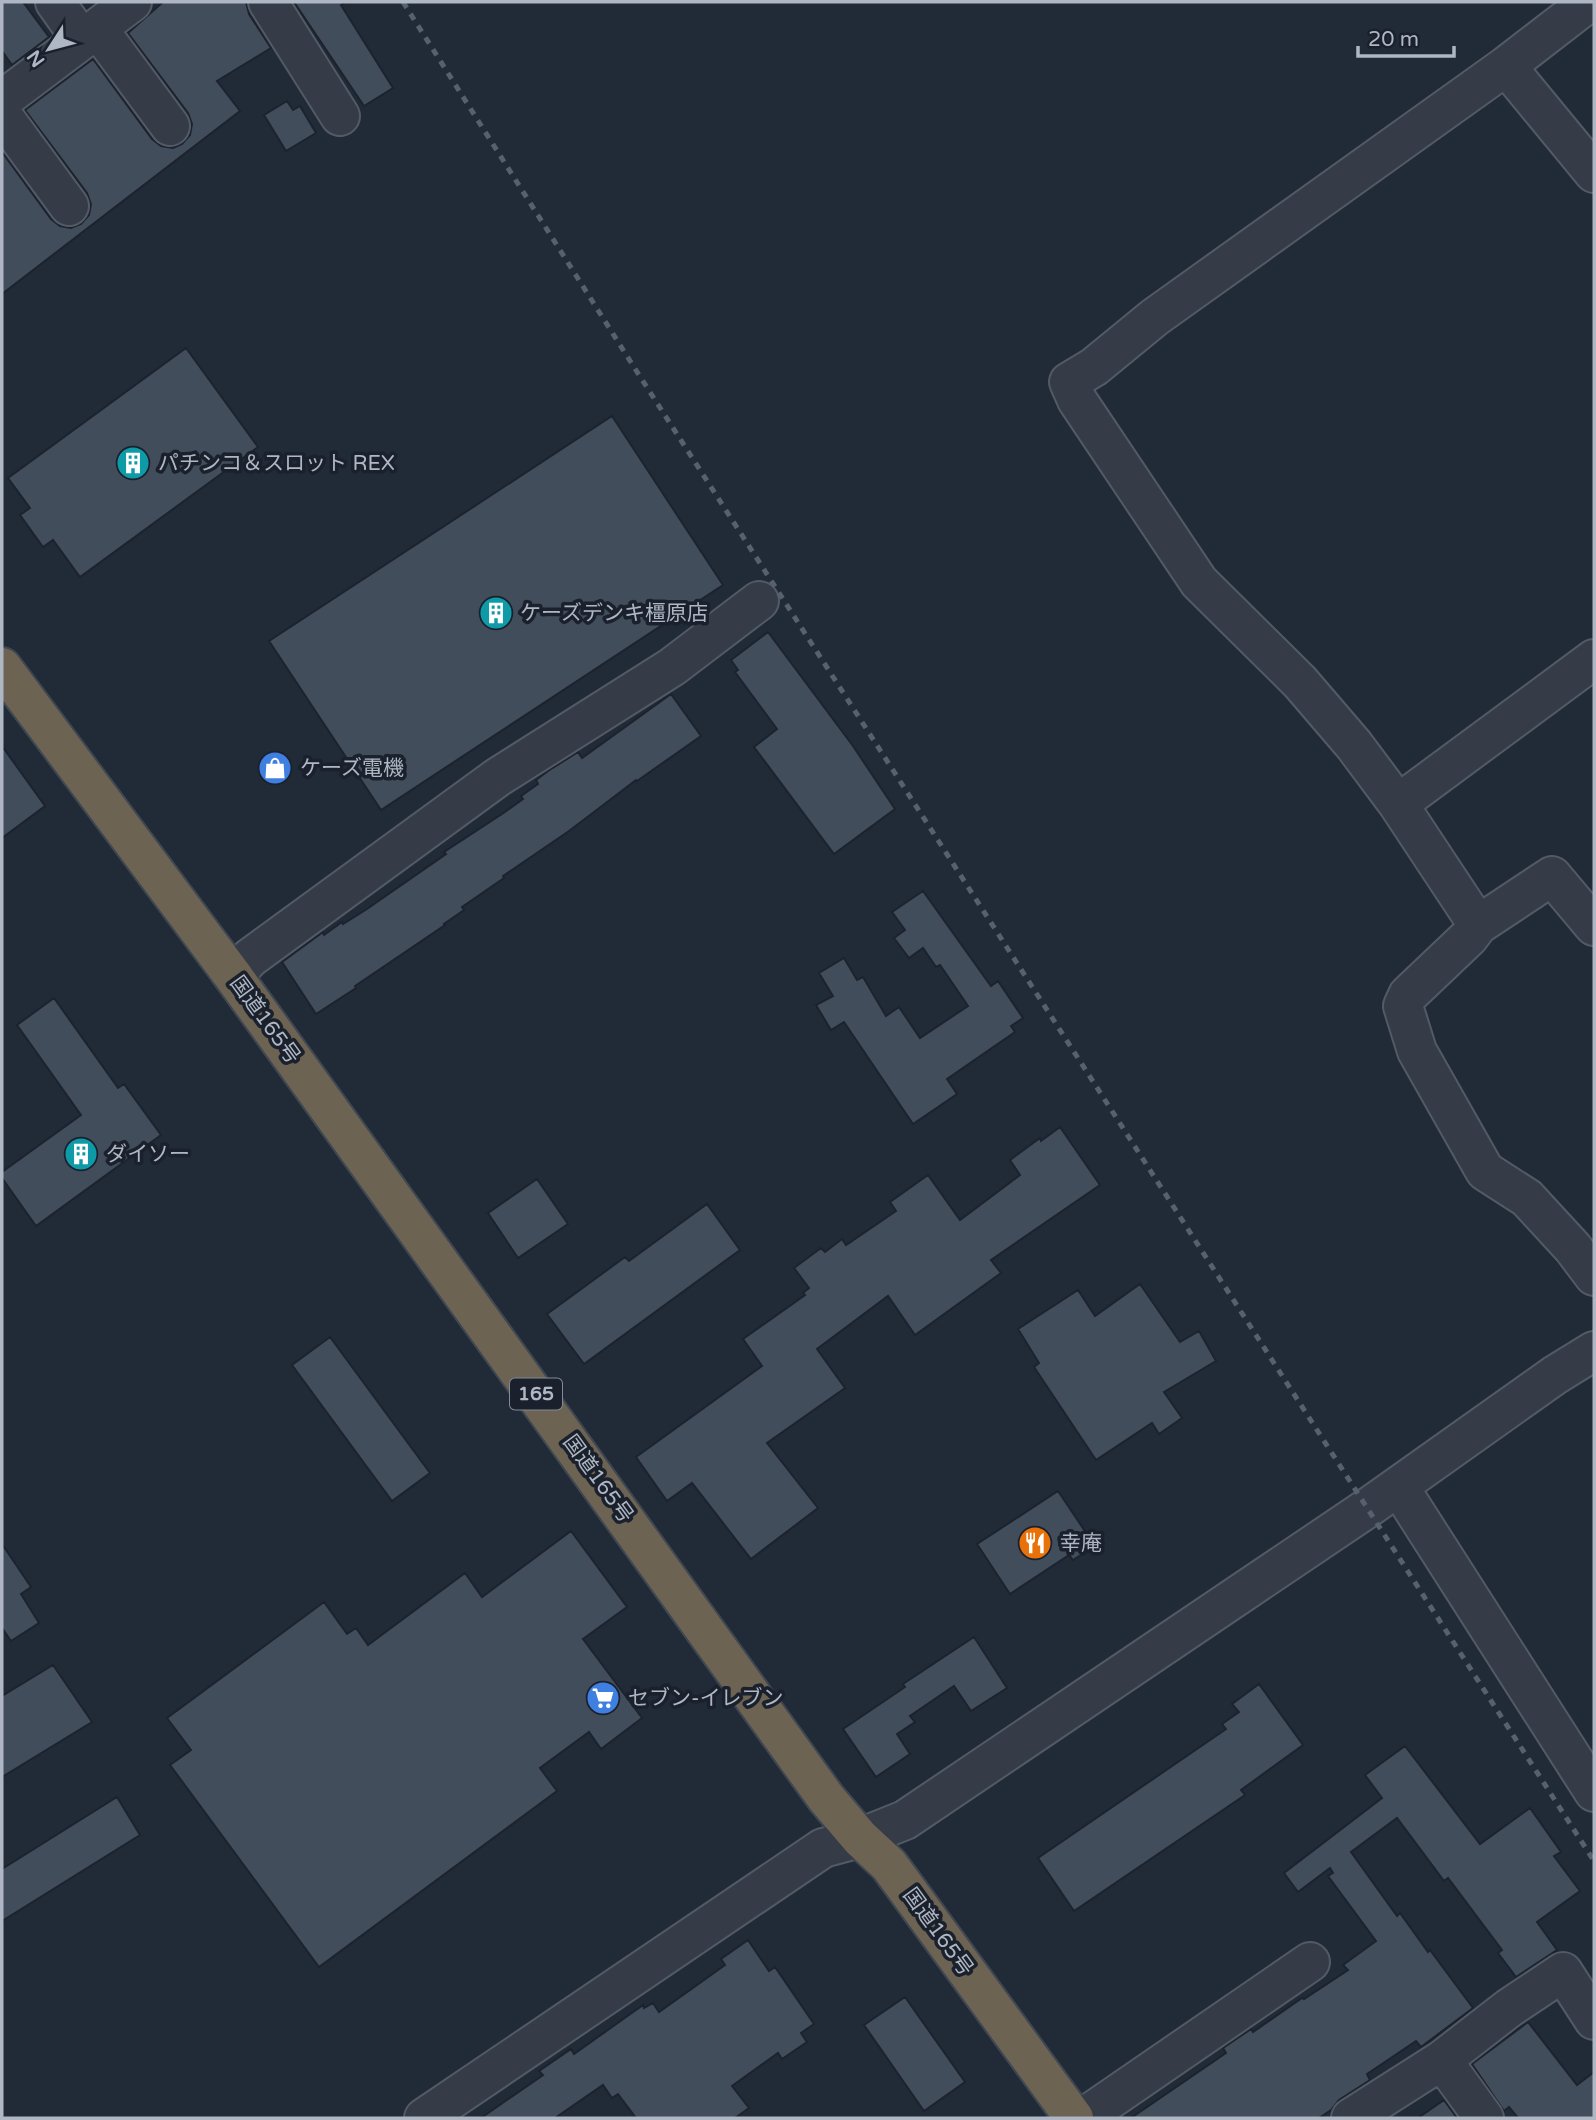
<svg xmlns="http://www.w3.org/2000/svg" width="1596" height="2120" viewBox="0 0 1596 2120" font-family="'Varela Round','Noto Sans JP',sans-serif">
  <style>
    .building { fill: #424d5c; stroke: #1c232e; stroke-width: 2 }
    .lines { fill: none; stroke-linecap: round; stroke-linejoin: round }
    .minor-casing { stroke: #525a65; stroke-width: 42 }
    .highway-casing { stroke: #3f4752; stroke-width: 42 }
    .minor { stroke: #353c47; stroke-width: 38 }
    .highway { stroke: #6d6352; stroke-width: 38 }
    .rail { stroke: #57606e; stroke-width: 5; stroke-dasharray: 7 7; stroke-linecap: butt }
    .labels { text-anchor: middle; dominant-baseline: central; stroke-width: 7; stroke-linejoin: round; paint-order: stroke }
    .shield { fill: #1a212c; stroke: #828a96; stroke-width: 2 }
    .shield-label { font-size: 19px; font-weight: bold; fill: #afb7c4 }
    .poi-label { font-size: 21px; fill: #afb7c4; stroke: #1a212c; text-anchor: start }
    .street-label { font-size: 21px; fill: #afb7c4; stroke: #1a212c }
  </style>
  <rect width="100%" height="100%" fill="#212a37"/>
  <!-- building -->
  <path class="building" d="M 2,2 L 23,2 L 49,37 L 12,65 L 2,51 Z
    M 163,2 L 246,2 L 249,14 L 271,48 L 217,81 L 240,111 L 2,294 L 2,152 L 51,219 L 60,226 L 71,228 L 81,224 L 89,215 L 91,204 L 87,193 L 25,110 L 93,59 L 152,139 L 161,146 L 173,148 L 182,144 L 190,135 L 192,124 L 188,113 L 128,33 Z
    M 294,2 L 346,2 L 341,5 L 393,88 L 364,106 Z
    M 287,101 L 293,110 L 300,106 L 316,133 L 286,151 L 264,115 Z
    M 186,348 L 258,447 L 80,577 L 53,540 L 43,547 L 20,515 L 30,508 L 8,478 Z
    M 612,416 L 723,585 L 381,810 L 269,641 Z
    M 768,632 L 853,746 L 895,809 L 834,854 L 754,747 L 777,729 L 735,672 L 738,670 L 731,660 Z
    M 671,694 L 701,736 L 637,781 L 636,780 L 569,831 L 503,876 L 504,878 L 462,907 L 464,910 L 444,924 L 445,925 L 355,986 L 356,988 L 316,1014 L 282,962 L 323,932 L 324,935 L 342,922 L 343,924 L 367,909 L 446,854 L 444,852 L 502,814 L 523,799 L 521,796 L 538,784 L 536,780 L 548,771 L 578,752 L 582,758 Z
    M 2,746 L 45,806 L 2,838 Z
    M 923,891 L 991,986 L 998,981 L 1023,1018 L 1011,1026 L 1015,1032 L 947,1079 L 957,1094 L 913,1124 L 844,1022 L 831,1030 L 816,1005 L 833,996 L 819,973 L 844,958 L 857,980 L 863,977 L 886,1016 L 899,1007 L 920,1038 L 968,1006 L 940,965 L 936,967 L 923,948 L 909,958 L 894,938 L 905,930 L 892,912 Z
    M 54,998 L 118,1088 L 124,1084 L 161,1135 L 36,1226 L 2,1178 L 2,1172 L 81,1115 L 17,1025 Z
    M 1060,1127 L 1100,1185 L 991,1260 L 1001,1273 L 915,1335 L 888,1296 L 817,1349 L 845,1388 L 767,1443 L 818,1508 L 751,1559 L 692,1483 L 667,1501 L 636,1457 L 762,1366 L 743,1339 L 805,1295 L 803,1293 L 809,1288 L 794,1268 L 821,1248 L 825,1252 L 842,1239 L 846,1245 L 896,1211 L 890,1202 L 928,1175 L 960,1220 L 1020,1175 L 1010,1160 L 1040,1138 L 1041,1141 Z
    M 537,1179 L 568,1224 L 518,1258 L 488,1213 Z
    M 707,1204 L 740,1250 L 584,1364 L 547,1314 L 625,1257 L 629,1261 Z
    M 1140,1284 L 1180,1342 L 1199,1331 L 1216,1361 L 1164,1392 L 1182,1418 L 1159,1434 L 1152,1423 L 1096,1460 L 1034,1367 L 1039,1363 L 1018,1329 L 1078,1290 L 1095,1316 Z
    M 330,1337 L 430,1473 L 392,1501 L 292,1365 Z
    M 1058,1491 L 1095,1546 L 1073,1560 L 1069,1555 L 1010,1594 L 977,1544 Z
    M 571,1531 L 627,1607 L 583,1639 L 642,1718 L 601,1749 L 589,1732 L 540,1768 L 557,1791 L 319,1967 L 170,1765 L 191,1750 L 167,1718 L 324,1602 L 347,1634 L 356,1628 L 368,1645 L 465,1573 L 482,1597 Z
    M 2,1544 L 31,1587 L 21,1594 L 39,1623 L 11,1641 L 2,1628 Z
    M 974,1637 L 1007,1688 L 971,1711 L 954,1686 L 910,1716 L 915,1722 L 897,1734 L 910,1754 L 876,1777 L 843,1729 L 905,1687 L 903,1684 Z
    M 53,1665 L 92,1722 L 2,1777 L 2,1696 Z
    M 1259,1684 L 1303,1745 L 1241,1790 L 1245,1795 L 1074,1911 L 1038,1858 L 1226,1729 L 1222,1724 L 1239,1712 L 1232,1704 Z
    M 1405,1746 L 1480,1844 L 1530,1808 L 1561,1852 L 1554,1856 L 1580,1891 L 1537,1922 L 1557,1950 L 1516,1977 L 1498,1953 L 1502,1950 L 1448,1878 L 1444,1881 L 1397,1818 L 1351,1852 L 1397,1916 L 1400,1913 L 1428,1952 L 1430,1950 L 1473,2008 L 1421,2047 L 1416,2041 L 1367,2074 L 1370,2080 L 1339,2100 L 1331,2110 L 1319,2118 L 1131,2118 L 1226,2053 L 1223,2048 L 1251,2029 L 1253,2032 L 1302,1998 L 1304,1999 L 1348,1970 L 1343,1965 L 1376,1941 L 1328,1876 L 1333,1873 L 1330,1868 L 1298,1892 L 1284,1873 L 1382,1798 L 1365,1775 Z
    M 117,1797 L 140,1835 L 2,1921 L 2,1869 Z
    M 748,1940 L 769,1971 L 775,1967 L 814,2024 L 801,2033 L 807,2042 L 782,2059 L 778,2053 L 732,2086 L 749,2108 L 735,2118 L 636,2118 L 618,2094 L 612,2098 L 603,2085 L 555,2118 L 481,2118 L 543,2075 L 539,2071 L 571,2049 L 574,2054 L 643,2005 L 644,2008 L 653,2003 L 659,2012 L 725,1965 L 721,1959 Z
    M 905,1997 L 965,2082 L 924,2111 L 864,2025 Z
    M 1528,2022 L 1577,2085 L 1594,2072 L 1594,2118 L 1518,2118 L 1509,2107 L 1504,2111 L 1472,2064 Z
    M 1444,2100 L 1457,2118 L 1418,2118 Z"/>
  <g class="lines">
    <defs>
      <path id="minor" d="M 55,2 L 82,40
        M 268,2 L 340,116
        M 1589,2 L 1506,66 L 1155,317 L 1094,367 L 1069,382 L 1077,400 L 1199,582 L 1300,682 L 1354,745 L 1398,804 L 1478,925 L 1469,937 L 1408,995 L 1403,1006 L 1417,1051 L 1485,1171 L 1527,1198 L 1573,1248 L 1594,1276
        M 98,29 L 170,126
        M 1506,66 L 1594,173
        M 2,100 L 132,2
        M 2,115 L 69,206
        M 1398,804 L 1594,659
        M 1478,925 L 1552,876 L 1594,926
        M 233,976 L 250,958 L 498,777 L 672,667 L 759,601
        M 1399,1487 L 1594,1792
        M 1442,2060 L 1484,2118
        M 424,2118 L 823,1848 L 860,1838 L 905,1820 L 1369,1507 L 1555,1375 L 1594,1351
        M 1083,2118 L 1310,1962
        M 1351,2118 L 1442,2060 L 1509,2008 L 1563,1972 L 1594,2020"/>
      <path id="highway" d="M 2,667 L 233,976 L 826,1798 L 860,1838 L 889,1865 L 1074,2118"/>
    </defs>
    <!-- minor casing -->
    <use href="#minor" class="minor-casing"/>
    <!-- highway casing -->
    <use href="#highway" class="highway-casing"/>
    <!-- minor -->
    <use href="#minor" class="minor"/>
    <!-- highway -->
    <use href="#highway" class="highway"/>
    <!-- rail -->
    <path class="rail" d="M 403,2 L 639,375 L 1594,1861"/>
  </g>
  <!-- icons -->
  <defs>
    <symbol id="building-disc" viewBox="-11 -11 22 22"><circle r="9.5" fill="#0f9aa8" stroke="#1a212c"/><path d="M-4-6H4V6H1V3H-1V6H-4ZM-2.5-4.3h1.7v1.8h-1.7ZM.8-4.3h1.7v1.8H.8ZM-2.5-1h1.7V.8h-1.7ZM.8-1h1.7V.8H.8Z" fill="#fff"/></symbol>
    <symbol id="shop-disc" viewBox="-11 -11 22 22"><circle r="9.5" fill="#3f7fe0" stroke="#1a212c"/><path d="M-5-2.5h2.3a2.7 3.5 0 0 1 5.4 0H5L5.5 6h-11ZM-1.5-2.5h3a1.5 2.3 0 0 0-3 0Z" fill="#fff"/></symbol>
    <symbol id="restaurant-disc" viewBox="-11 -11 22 22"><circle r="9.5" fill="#e8710a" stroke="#1a212c"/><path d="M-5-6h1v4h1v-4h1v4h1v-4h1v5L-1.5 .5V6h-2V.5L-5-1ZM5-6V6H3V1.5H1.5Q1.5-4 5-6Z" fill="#fff"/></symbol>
    <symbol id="supermarket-disc" viewBox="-11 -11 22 22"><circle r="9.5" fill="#3f7fe0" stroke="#1a212c"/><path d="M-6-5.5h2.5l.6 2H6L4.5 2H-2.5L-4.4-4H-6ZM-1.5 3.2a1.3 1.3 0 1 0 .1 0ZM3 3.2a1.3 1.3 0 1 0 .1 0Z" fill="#fff"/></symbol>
  </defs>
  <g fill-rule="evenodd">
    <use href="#building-disc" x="114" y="444" width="38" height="38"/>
    <use href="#building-disc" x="477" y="594" width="38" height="38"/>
    <use href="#shop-disc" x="256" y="749" width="38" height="38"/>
    <use href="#building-disc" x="62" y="1135" width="38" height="38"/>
    <use href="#restaurant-disc" x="1016" y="1524" width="38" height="38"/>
    <use href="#supermarket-disc" x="584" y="1679" width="38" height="38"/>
  </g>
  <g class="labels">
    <!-- shield labels -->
    <rect class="shield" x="510" y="1378.5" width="52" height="31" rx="5"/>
    <g class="shield-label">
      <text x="536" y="1394">165</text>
    </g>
    <!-- poi labels -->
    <g class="poi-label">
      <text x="158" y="463">パチンコ＆スロット REX</text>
      <text x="520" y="613">ケーズデンキ橿原店</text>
      <text x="300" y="768">ケーズ電機</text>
      <text x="106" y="1154">ダイソー</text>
      <text x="1060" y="1543">幸庵</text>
      <text x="628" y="1698">セブン-イレブン</text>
    </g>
    <!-- street labels -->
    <g class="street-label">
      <text transform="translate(265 1020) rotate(54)">国道165号</text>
      <text transform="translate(598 1479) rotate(54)">国道165号</text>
      <text transform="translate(938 1932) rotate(54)">国道165号</text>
    </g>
  </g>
  <!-- border -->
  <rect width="1596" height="2120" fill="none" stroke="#afb7c4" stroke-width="7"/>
  <!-- north arrow -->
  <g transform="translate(49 49) rotate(234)" stroke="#1a212c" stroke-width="5" paint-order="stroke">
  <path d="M0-5L12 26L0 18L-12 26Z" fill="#afb7c4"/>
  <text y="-10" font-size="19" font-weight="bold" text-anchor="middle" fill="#afb7c4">N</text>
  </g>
  <!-- scale -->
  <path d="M1358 46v10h96v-10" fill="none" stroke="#afb7c4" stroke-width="3.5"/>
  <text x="1368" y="46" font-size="21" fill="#afb7c4" stroke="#1a212c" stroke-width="5" paint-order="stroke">20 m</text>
</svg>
